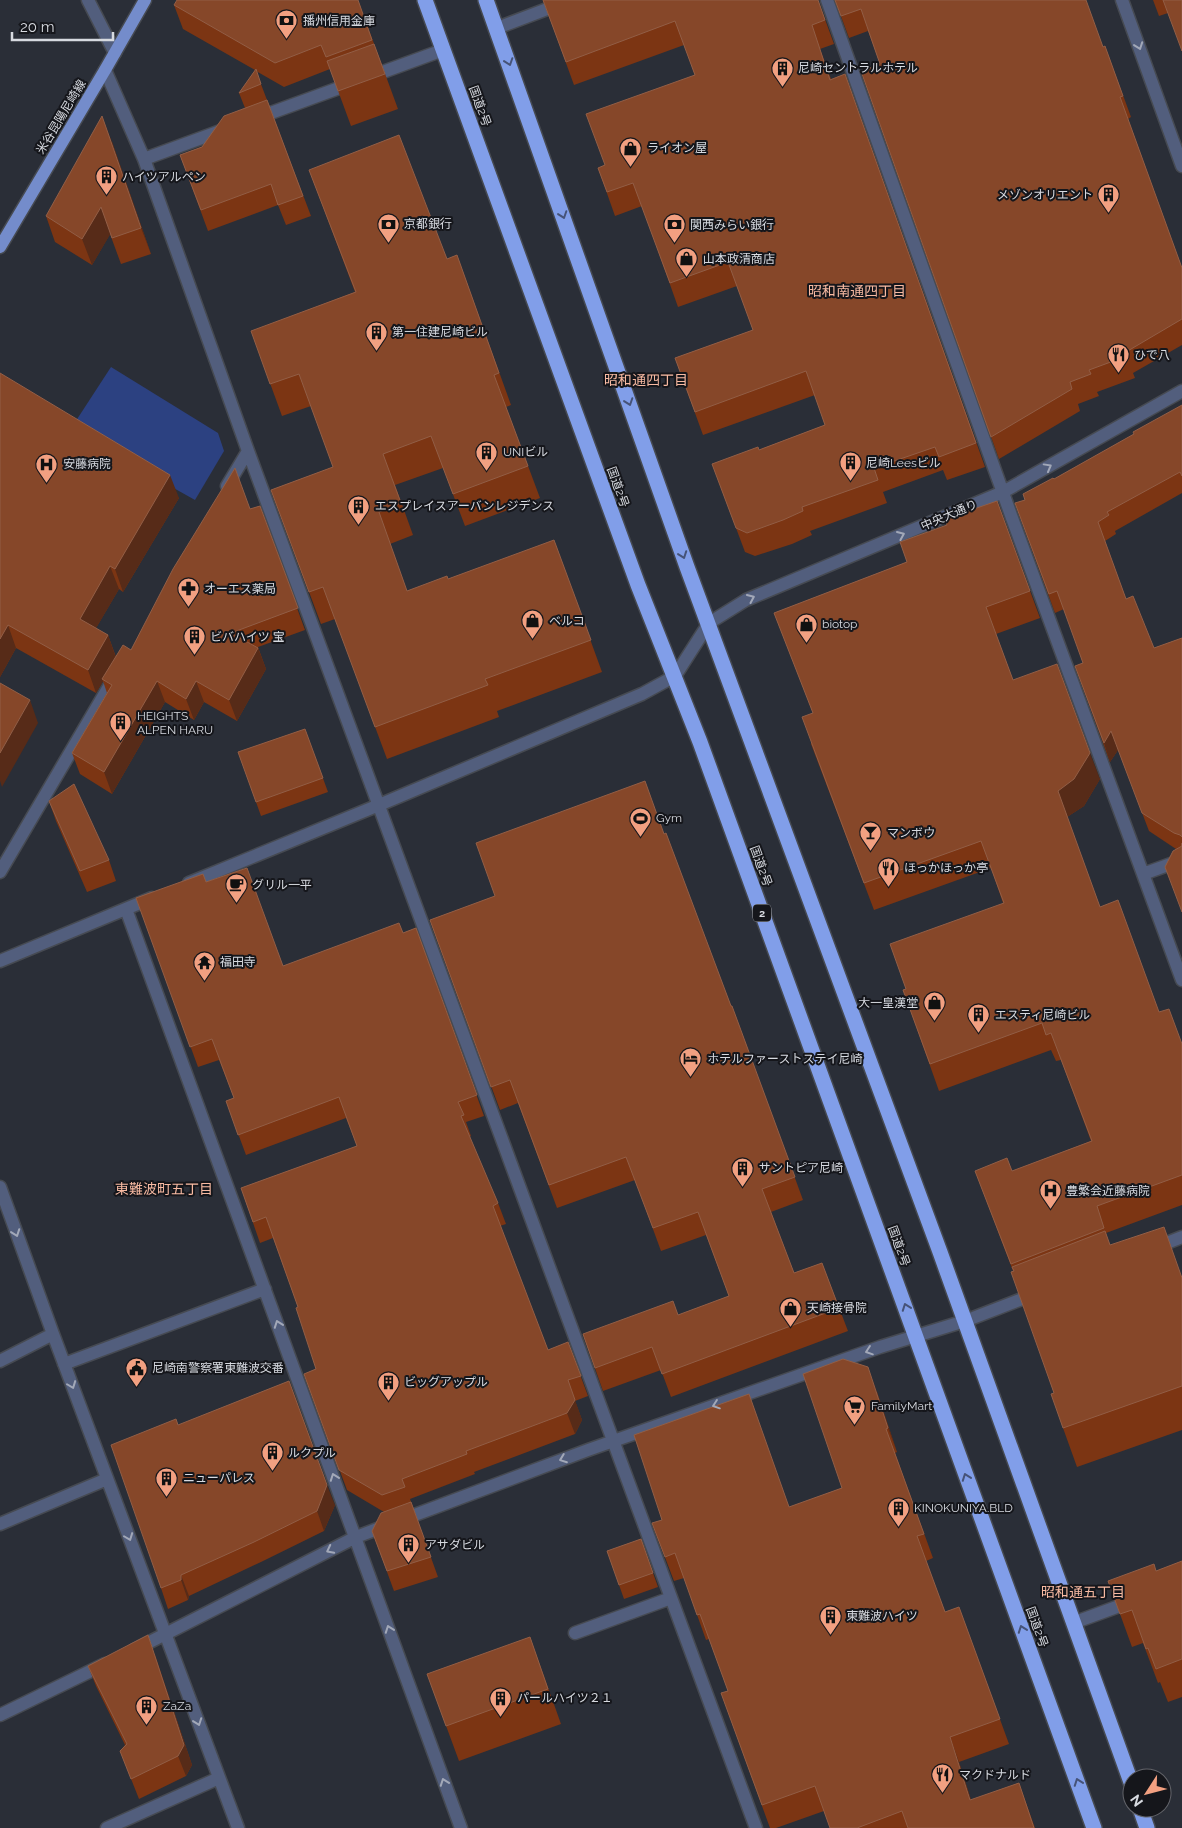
<svg xmlns="http://www.w3.org/2000/svg" width="1182" height="1828" viewBox="0 0 1182 1828" font-family="Raleway,'Noto Sans JP',sans-serif">
  <style>
    .green { fill: #2c4181 }
    .lines { fill: none; stroke-linecap: round; stroke-linejoin: round }
    .minor-casing { stroke: #464a52; stroke-width: 15 }
    .major-casing { stroke: #464a52; stroke-width: 15 }
    .highway-casing { stroke: #464a52; stroke-width: 18 }
    .minor { stroke: #525e7d; stroke-width: 12 }
    .major { stroke: #748ccb; stroke-width: 12 }
    .highway { stroke: #819ee9; stroke-width: 15 }
    .wall { fill: #7c3513 }
    .shaded-wall { fill: #572b18 }
    .building { fill: #864729; stroke: #925e46 }
    .oneway { stroke: #a2a8b8 }
    .oneway2 { stroke: #465378 }
    .labels { text-anchor: middle; dominant-baseline: central; stroke-width: 4; stroke-linejoin: round; paint-order: stroke }
    .shield { fill: #15161b; stroke: #9d9fa5; stroke-width: 1 }
    .shield-label { font-size: 11px; font-weight: bold; fill: #d7dae0 }
    .poi-label { font-size: 12px; fill: #d7dae0; stroke: #15161b; text-anchor: start }
    .street-label { font-size: 12px; fill: #d7dae0; stroke: #15161b }
    .neighbourhood-label { font-size: 14px; fill: #f8baa2; stroke: #15161b }
  </style>
  <rect width="100%" height="100%" fill="#2a2e37"/>
  <!-- green -->
  <path class="green" d="M 111,367 L 218,433 L 224,451 L 195,500 L 70,430 Z"/>
  <g class="lines">
    <defs>
      <path id="minor" d="M 88,0 L 115,53
        M 827,0 L 1012,518 L 1182,980
        M 1122,0 L 1182,166
        M 497,28 L 571,0
        M 105,70 L 144,159 L 248,451 L 756,1828
        M 257,118 L 443,50
        M 144,159 L 226,129
        M 227,486 L 248,451
        M 0,872 L 114,678
        M 1143,874 L 1182,860
        M 189,883 L 379,805 L 642,694 L 675,676 L 709,623 L 746,600 L 1003,492 L 1182,391
        M 126,909 L 461,1828
        M 0,961 L 152,898
        M 0,1187 L 53,1334 L 238,1828
        M 1154,1248 L 1182,1237
        M 0,1361 L 53,1334
        M 64,1364 L 265,1289
        M 0,1524 L 107,1479
        M 1073,1623 L 1133,1601
        M 575,1633 L 671,1598
        M 134,1650 L 356,1537 L 588,1450 L 880,1347 L 965,1321 L 1035,1294
        M 0,1715 L 105,1664
        M 107,1828 L 219,1778"/>
      <path id="major" d="M 0,247 L 105,70 L 145,0"/>
      <path id="highway" d="M 425,0 L 638,585 L 700,742 L 1094,1828
        M 486,0 L 687,567 L 940,1252 L 1132,1785
        M 1140,1808 L 1147,1828"/>
    </defs>
    <!-- minor casing -->
    <use href="#minor" class="minor-casing"/>
    <!-- major casing -->
    <use href="#major" class="major-casing"/>
    <!-- highway casing -->
    <use href="#highway" class="highway-casing"/>
    <!-- minor -->
    <use href="#minor" class="minor"/>
    <!-- major -->
    <use href="#major" class="major"/>
    <!-- highway -->
    <use href="#highway" class="highway"/>
  </g>
  <!-- wall -->
  <path class="wall" d="M 358,0 L 398,109 L 351,126 L 330,69 L 284,87 L 256,71 L 311,216 L 286,225 L 278,205 L 208,231 L 180,155 L 202,147 L 245,108 L 239,93 L 255,70 L 183,29 L 174,5 Z
    M 543,0 L 818,0 L 834,44 L 820,49 L 831,79 L 845,74 L 985,467 L 947,480 L 943,470 L 883,492 L 887,503 L 810,531 L 812,535 L 792,544 L 755,556 L 745,552 L 712,464 L 759,450 L 825,425 L 815,395 L 703,435 L 675,358 L 753,330 L 737,286 L 678,307 L 642,206 L 615,216 L 598,168 L 605,165 L 695,75 L 684,45 L 574,85 Z
    M 835,0 L 1103,47 L 1105,46 L 1131,117 L 1128,119 L 1182,268 L 1182,345 L 1133,373 L 1135,378 L 1097,392 L 1099,396 L 1078,404 L 1080,411 L 999,459 L 861,71 L 880,64 L 868,31 L 849,38 Z
    M 1153,0 L 1182,0 L 1168,13 L 1159,16 Z
    M 112,142 L 151,254 L 121,264 L 110,234 L 92,265 L 55,242 L 46,216 Z
    M 309,170 L 447,259 L 457,255 L 511,405 L 506,407 L 540,498 L 465,526 L 443,468 L 395,485 L 413,535 L 390,544 L 407,591 L 448,579 L 554,540 L 602,672 L 497,711 L 499,717 L 387,759 L 335,619 L 321,624 L 271,490 L 333,467 L 311,406 L 282,416 L 251,331 L 355,292 Z
    M 0,373 L 179,498 L 123,592 L 119,589 L 96,628 L 108,635 L 116,657 L 131,650 L 250,509 L 260,506 L 305,630 L 258,647 L 266,669 L 237,721 L 204,702 L 194,720 L 165,702 L 112,794 L 80,774 L 72,753 L 107,693 L 103,681 L 96,693 L 16,648 L 0,677 Z
    M 1182,405 L 1182,493 L 1115,531 L 1116,534 L 1105,541 L 1126,599 L 1154,648 L 1182,638 L 1182,912 L 1176,849 L 1149,831 L 1118,750 L 1110,762 L 1075,666 L 1083,663 L 1064,609 L 1055,613 L 1015,503 L 1025,500 L 1054,479 L 1134,434 Z
    M 997,501 L 1040,618 L 996,634 L 1013,680 L 1100,779 L 1084,806 L 1067,817 L 1100,907 L 1159,1012 L 1182,1044 L 1182,1205 L 1106,1233 L 1110,1245 L 1182,1277 L 1182,1430 L 1077,1467 L 1063,1428 L 1054,1393 L 1013,1271 L 975,1171 L 1012,1171 L 1091,1141 L 1061,1060 L 1056,1061 L 1051,1050 L 939,1091 L 903,990 L 906,989 L 1003,903 L 991,868 L 874,910 L 811,744 L 813,713 L 774,613 L 907,562 L 947,525 Z
    M 305,729 L 328,792 L 261,816 L 238,752 Z
    M 49,801 L 109,860 L 116,881 L 87,892 L 56,821 Z
    M 664,834 L 731,1006 L 732,1006 L 803,1200 L 771,1212 L 794,1273 L 822,1263 L 848,1331 L 671,1397 L 661,1370 L 603,1391 L 583,1334 L 678,1315 L 729,1296 L 706,1235 L 661,1251 L 635,1180 L 557,1208 L 518,1103 L 500,1110 L 430,920 Z
    M 206,882 L 283,966 L 403,933 L 416,928 L 484,1116 L 466,1122 L 471,1136 L 469,1137 L 498,1203 L 506,1224 L 500,1226 L 548,1350 L 568,1342 L 588,1396 L 575,1401 L 582,1420 L 575,1434 L 474,1472 L 475,1474 L 410,1499 L 438,1577 L 394,1591 L 372,1531 L 384,1512 L 347,1490 L 304,1374 L 316,1369 L 298,1307 L 273,1238 L 260,1243 L 241,1188 L 357,1146 L 346,1118 L 246,1155 L 226,1101 L 234,1098 L 219,1060 L 198,1067 L 136,898 Z
    M 877,1392 L 897,1452 L 895,1453 L 933,1558 L 926,1561 L 945,1612 L 959,1607 L 1009,1744 L 959,1762 L 971,1800 L 1019,1783 L 1035,1828 L 830,1828 L 824,1811 L 776,1828 L 770,1828 L 721,1693 L 728,1691 L 709,1639 L 706,1640 L 684,1578 L 674,1581 L 652,1523 L 790,1507 L 842,1488 Z
    M 178,1425 L 335,1505 L 324,1531 L 261,1562 L 189,1596 L 188,1600 L 168,1609 L 161,1588 Z
    M 641,1539 L 658,1587 L 624,1599 L 607,1551 Z
    M 1182,1561 L 1182,1697 L 1168,1702 L 1160,1682 L 1158,1683 L 1143,1643 L 1132,1647 L 1108,1581 L 1156,1571 Z
    M 530,1637 L 561,1724 L 459,1761 L 427,1674 Z
    M 155,1655 L 192,1765 L 186,1776 L 139,1799 L 120,1751 L 125,1745 L 96,1686 L 88,1666 Z"/>
  <!-- shaded-wall -->
  <path class="shaded-wall" d="M 102,116 L 112,142 L 151,254 L 141,228 Z
    M 101,207 L 111,233 L 92,265 L 82,239 Z
    M 170,475 L 179,498 L 123,592 L 115,569 Z
    M 110,566 L 119,589 L 88,642 L 80,619 Z
    M 8,625 L 16,648 L 0,677 L 0,639 Z
    M 108,635 L 116,658 L 102,679 L 103,681 L 96,693 L 88,670 Z
    M 258,648 L 266,669 L 237,721 L 229,700 Z
    M 157,681 L 165,702 L 112,794 L 104,772 Z
    M 196,681 L 204,702 L 194,720 L 186,699 Z
    M 30,700 L 38,723 L 2,787 L 0,781 L 0,753 Z
    M 1111,731 L 1118,750 L 1110,762 L 1104,743 Z
    M 1090,753 L 1100,779 L 1084,806 L 1067,817 L 1058,791 Z
    M 868,1367 L 877,1392 L 897,1452 L 888,1428 Z
    M 575,1400 L 582,1420 L 575,1434 L 567,1413 Z
    M 327,1485 L 335,1505 L 324,1531 L 317,1511 Z
    M 181,1575 L 189,1596 L 188,1600 L 181,1580 Z
    M 148,1635 L 192,1765 L 186,1776 L 178,1756 Z
    M 950,1737 L 959,1762 L 979,1825 L 970,1800 Z"/>
  <!-- building -->
  <path class="building" d="M 177,0 L 358,0 L 372,40 L 326,57 L 321,45 L 275,63 L 174,5 Z
    M 543,0 L 818,0 L 825,20 L 812,25 L 830,80 L 845,74 L 976,443 L 939,457 L 935,447 L 874,468 L 878,480 L 802,507 L 803,511 L 783,520 L 747,533 L 736,528 L 712,464 L 758,447 L 759,450 L 825,425 L 806,371 L 695,412 L 675,358 L 753,330 L 728,262 L 670,283 L 633,183 L 607,192 L 598,168 L 605,165 L 586,114 L 695,75 L 675,21 L 566,62 Z
    M 835,0 L 1086,0 L 1103,47 L 1105,46 L 1123,96 L 1120,97 L 1182,268 L 1182,319 L 1126,352 L 1127,356 L 1089,370 L 1091,374 L 1070,382 L 1072,389 L 991,437 L 861,71 L 880,64 L 861,9 L 841,16 Z
    M 1163,0 L 1182,0 L 1182,51 Z
    M 374,44 L 385,74 L 338,91 L 327,61 Z
    M 256,69 L 261,84 L 239,93 Z
    M 267,100 L 303,196 L 278,205 L 271,184 L 201,210 L 180,155 L 202,147 L 224,116 Z
    M 102,116 L 141,228 L 112,238 L 101,207 L 82,239 L 46,216 Z
    M 399,135 L 447,259 L 457,255 L 499,373 L 494,375 L 528,466 L 453,494 L 431,436 L 383,454 L 401,503 L 379,512 L 407,591 L 447,576 L 448,579 L 554,540 L 591,640 L 485,679 L 488,685 L 375,727 L 323,587 L 309,592 L 271,490 L 333,467 L 299,374 L 270,384 L 251,331 L 356,292 L 309,170 Z
    M 0,373 L 170,475 L 115,569 L 110,566 L 80,619 L 108,635 L 88,670 L 8,625 L 0,639 Z
    M 1182,405 L 1182,476 L 1180,472 L 1107,512 L 1109,515 L 1098,522 L 1126,599 L 1133,596 L 1154,648 L 1182,638 L 1182,837 L 1180,835 L 1174,833 L 1142,813 L 1111,731 L 1104,743 L 1075,666 L 1083,663 L 1057,591 L 1049,594 L 1015,503 L 1025,500 L 1023,494 L 1053,478 L 1054,479 L 1134,434 L 1133,432 Z
    M 235,468 L 250,509 L 260,506 L 298,608 L 231,633 L 258,648 L 229,700 L 196,681 L 186,699 L 157,681 L 104,772 L 72,753 L 112,685 L 102,679 L 123,645 L 131,650 L 173,569 Z
    M 997,501 L 1030,591 L 986,607 L 1013,680 L 1057,664 L 1090,753 L 1074,779 L 1058,791 L 1100,907 L 1118,900 L 1159,1012 L 1169,1009 L 1182,1044 L 1182,1175 L 1097,1206 L 1104,1228 L 1011,1264 L 975,1171 L 1007,1158 L 1012,1171 L 1092,1141 L 1051,1033 L 1046,1035 L 1042,1023 L 930,1064 L 903,990 L 906,989 L 890,944 L 1004,903 L 981,841 L 864,883 L 802,717 L 813,713 L 774,613 L 907,562 L 900,542 L 947,525 L 945,519 Z
    M 0,683 L 30,700 L 0,753 Z
    M 305,729 L 323,778 L 256,802 L 238,752 Z
    M 645,781 L 664,834 L 666,833 L 731,1006 L 732,1006 L 795,1177 L 762,1189 L 794,1273 L 822,1263 L 839,1308 L 662,1374 L 652,1347 L 595,1368 L 583,1334 L 673,1301 L 678,1315 L 729,1296 L 698,1212 L 653,1228 L 626,1157 L 549,1185 L 510,1080 L 491,1087 L 430,920 L 495,896 L 476,843 Z
    M 74,784 L 109,860 L 80,871 L 49,801 Z
    M 1182,843 L 1182,912 L 1165,867 L 1173,851 L 1182,846 Z
    M 247,868 L 283,966 L 399,923 L 403,933 L 416,928 L 477,1095 L 458,1102 L 464,1115 L 461,1116 L 498,1203 L 493,1206 L 548,1350 L 568,1342 L 581,1376 L 568,1380 L 575,1400 L 567,1413 L 466,1451 L 467,1454 L 402,1479 L 405,1487 L 382,1495 L 339,1470 L 304,1374 L 316,1369 L 296,1308 L 298,1307 L 266,1217 L 253,1222 L 241,1188 L 357,1146 L 339,1097 L 238,1135 L 226,1101 L 234,1098 L 212,1039 L 190,1047 L 136,898 L 203,874 L 206,882 Z
    M 1164,1227 L 1182,1278 L 1182,1386 L 1063,1428 L 1051,1394 L 1054,1393 L 1011,1272 L 1014,1271 L 1012,1267 L 1105,1231 L 1110,1245 Z
    M 843,1359 L 868,1367 L 888,1428 L 886,1429 L 924,1534 L 917,1536 L 945,1612 L 959,1607 L 1000,1719 L 950,1737 L 970,1800 L 1019,1783 L 1034,1828 L 908,1828 L 902,1811 L 857,1828 L 830,1828 L 815,1786 L 762,1805 L 721,1693 L 728,1691 L 700,1614 L 697,1615 L 675,1553 L 665,1557 L 652,1523 L 662,1520 L 634,1435 L 749,1394 L 789,1507 L 842,1488 L 803,1374 Z
    M 289,1381 L 327,1485 L 317,1511 L 254,1542 L 181,1575 L 181,1580 L 161,1588 L 111,1445 L 176,1419 L 178,1425 Z
    M 411,1502 L 431,1557 L 387,1571 L 372,1531 L 381,1513 Z
    M 641,1539 L 653,1573 L 619,1585 L 607,1551 Z
    M 1182,1561 L 1182,1659 L 1156,1669 L 1148,1648 L 1146,1649 L 1132,1610 L 1120,1614 L 1108,1581 L 1154,1564 L 1156,1571 Z
    M 148,1635 L 184,1745 L 178,1756 L 131,1779 L 120,1751 L 127,1744 L 88,1666 Z
    M 530,1637 L 548,1689 L 446,1726 L 427,1674 Z"/>
  <!-- one-way arrows -->
  <defs><path id="oneway-chevron" d="M-2-3.5L2.5 0L-2 3.5" fill="none" stroke-width="1.6" stroke-linecap="round" stroke-linejoin="round" transform="scale(1.25)"/></defs>
  <g class="oneway">
    <use href="#oneway-chevron" transform="translate(1139 46) rotate(70)"/>
    <use href="#oneway-chevron" transform="translate(1048 467) rotate(-29)"/>
    <use href="#oneway-chevron" transform="translate(901 535) rotate(-23)"/>
    <use href="#oneway-chevron" transform="translate(751 598) rotate(-24)"/>
    <use href="#oneway-chevron" transform="translate(16 1233) rotate(70)"/>
    <use href="#oneway-chevron" transform="translate(278 1324) rotate(-110)"/>
    <use href="#oneway-chevron" transform="translate(869 1351) rotate(161)"/>
    <use href="#oneway-chevron" transform="translate(72 1385) rotate(69)"/>
    <use href="#oneway-chevron" transform="translate(716 1405) rotate(161)"/>
    <use href="#oneway-chevron" transform="translate(563 1459) rotate(159)"/>
    <use href="#oneway-chevron" transform="translate(334 1477) rotate(-110)"/>
    <use href="#oneway-chevron" transform="translate(129 1537) rotate(69)"/>
    <use href="#oneway-chevron" transform="translate(330 1550) rotate(153)"/>
    <use href="#oneway-chevron" transform="translate(389 1629) rotate(-110)"/>
    <use href="#oneway-chevron" transform="translate(198 1722) rotate(70)"/>
    <use href="#oneway-chevron" transform="translate(444 1782) rotate(-110)"/>
  </g>
  <g class="oneway2">
    <use href="#oneway-chevron" transform="translate(509 62) rotate(71)"/>
    <use href="#oneway-chevron" transform="translate(563 215) rotate(71)"/>
    <use href="#oneway-chevron" transform="translate(629 402) rotate(71)"/>
    <use href="#oneway-chevron" transform="translate(683 555) rotate(70)"/>
    <use href="#oneway-chevron" transform="translate(906 1307) rotate(-110)"/>
    <use href="#oneway-chevron" transform="translate(966 1477) rotate(-110)"/>
    <use href="#oneway-chevron" transform="translate(1022 1629) rotate(-110)"/>
    <use href="#oneway-chevron" transform="translate(1078 1782) rotate(-110)"/>
  </g>
  <!-- icons -->
  <defs>
    <symbol id="bank-pin" viewBox="-11 -11 22 30"><path d="M0 17L-7.5 6A9.5 9.5 0 1 1 7.5 6Z" fill="#f2a081" stroke="#15161b"/><path d="M-6-4H6V4H-6ZM0-2.3a2.3 2.3 0 1 0 0 4.6a2.3 2.3 0 1 0 0-4.6Z" fill="#111"/></symbol>
    <symbol id="building-pin" viewBox="-11 -11 22 30"><path d="M0 17L-7.5 6A9.5 9.5 0 1 1 7.5 6Z" fill="#f2a081" stroke="#15161b"/><path d="M-4-6H4V6H1V3H-1V6H-4ZM-2.5-4.3h1.7v1.8h-1.7ZM.8-4.3h1.7v1.8H.8ZM-2.5-1h1.7V.8h-1.7ZM.8-1h1.7V.8H.8Z" fill="#111"/></symbol>
    <symbol id="shop-pin" viewBox="-11 -11 22 30"><path d="M0 17L-7.5 6A9.5 9.5 0 1 1 7.5 6Z" fill="#f2a081" stroke="#15161b"/><path d="M-5-2.5h2.3a2.7 3.5 0 0 1 5.4 0H5L5.5 6h-11ZM-1.5-2.5h3a1.5 2.3 0 0 0-3 0Z" fill="#111"/></symbol>
    <symbol id="restaurant-pin" viewBox="-11 -11 22 30"><path d="M0 17L-7.5 6A9.5 9.5 0 1 1 7.5 6Z" fill="#f2a081" stroke="#15161b"/><path d="M-5-6h1v4h1v-4h1v4h1v-4h1v5L-1.5 .5V6h-2V.5L-5-1ZM5-6V6H3V1.5H1.5Q1.5-4 5-6Z" fill="#111"/></symbol>
    <symbol id="hospital-pin" viewBox="-11 -11 22 30"><path d="M0 17L-7.5 6A9.5 9.5 0 1 1 7.5 6Z" fill="#f2a081" stroke="#15161b"/><path d="M-5-5h3v3.5h4V-5h3V5h-3V1.5h-4V5h-3Z" fill="#111"/></symbol>
    <symbol id="pharmacy-pin" viewBox="-11 -11 22 30"><path d="M0 17L-7.5 6A9.5 9.5 0 1 1 7.5 6Z" fill="#f2a081" stroke="#15161b"/><path d="M-2-6h4v4h4v4h-4v4h-4v-4h-4v-4h4Z" fill="#111"/></symbol>
    <symbol id="stadium-pin" viewBox="-11 -11 22 30"><path d="M0 17L-7.5 6A9.5 9.5 0 1 1 7.5 6Z" fill="#f2a081" stroke="#15161b"/><path d="M0-5a6.5 5 0 1 0 0 10a6.5 5 0 1 0 0-10ZM-3.5-1.8h7v3.6h-7Z" fill="#111"/></symbol>
    <symbol id="bar-pin" viewBox="-11 -11 22 30"><path d="M0 17L-7.5 6A9.5 9.5 0 1 1 7.5 6Z" fill="#f2a081" stroke="#15161b"/><path d="M-6-5H6L.8 .8V4.5H3.5V6h-7V4.5H-.8V.8Z" fill="#111"/></symbol>
    <symbol id="cafe-pin" viewBox="-11 -11 22 30"><path d="M0 17L-7.5 6A9.5 9.5 0 1 1 7.5 6Z" fill="#f2a081" stroke="#15161b"/><path d="M-5.5-4.5H6V0H3Q3 3.5 0 3.5H-2.5Q-5.5 3.5-5.5 0ZM3-3.2v2h1.7v-2ZM-6 4.5H4V6H-6Z" fill="#111"/></symbol>
    <symbol id="temple-pin" viewBox="-11 -11 22 30"><path d="M0 17L-7.5 6A9.5 9.5 0 1 1 7.5 6Z" fill="#f2a081" stroke="#15161b"/><path d="M0-6L5-2H3V0L6.5 2.5H4V6H1.5V3h-3V6H-4V2.5H-6.5L-3 0V-2H-5Z" fill="#111"/></symbol>
    <symbol id="hotel-pin" viewBox="-11 -11 22 30"><path d="M0 17L-7.5 6A9.5 9.5 0 1 1 7.5 6Z" fill="#f2a081" stroke="#15161b"/><path d="M-6-4.5h1.5V1H6V5H4.5V3h-9V5H-6ZM-4 0a1.8 1.8 0 1 1 3.6 0ZM.5 0V-2.5h3Q6-2.5 6 0Z" fill="#111"/></symbol>
    <symbol id="civic-pin" viewBox="-11 -11 22 30"><path d="M0 17L-7.5 6A9.5 9.5 0 1 1 7.5 6Z" fill="#f2a081" stroke="#15161b"/><path d="M-.6-6.5H3V-4.5H.6V-3L4-1V1h2V6H-6V1h2V-1L-.6-3ZM-1.2 2.5V6h2.4V2.5Z" fill="#111"/></symbol>
    <symbol id="supermarket-pin" viewBox="-11 -11 22 30"><path d="M0 17L-7.5 6A9.5 9.5 0 1 1 7.5 6Z" fill="#f2a081" stroke="#15161b"/><path d="M-6-5.5h2.5l.6 2H6L4.5 2H-2.5L-4.4-4H-6ZM-1.5 3.2a1.3 1.3 0 1 0 .1 0ZM3 3.2a1.3 1.3 0 1 0 .1 0Z" fill="#111"/></symbol>
  </defs>
  <g fill-rule="evenodd">
    <use href="#bank-pin" x="274" y="8" width="25" height="34"/>
    <use href="#building-pin" x="770" y="56" width="25" height="34"/>
    <use href="#shop-pin" x="618" y="136" width="25" height="34"/>
    <use href="#building-pin" x="94" y="164" width="25" height="34"/>
    <use href="#building-pin" x="1096" y="182" width="25" height="34"/>
    <use href="#bank-pin" x="376" y="212" width="25" height="34"/>
    <use href="#bank-pin" x="662" y="212" width="25" height="34"/>
    <use href="#shop-pin" x="674" y="246" width="25" height="34"/>
    <use href="#building-pin" x="364" y="320" width="25" height="34"/>
    <use href="#restaurant-pin" x="1106" y="342" width="25" height="34"/>
    <use href="#building-pin" x="474" y="440" width="25" height="34"/>
    <use href="#building-pin" x="838" y="450" width="25" height="34"/>
    <use href="#hospital-pin" x="34" y="452" width="25" height="34"/>
    <use href="#building-pin" x="346" y="494" width="25" height="34"/>
    <use href="#pharmacy-pin" x="176" y="576" width="25" height="34"/>
    <use href="#shop-pin" x="520" y="608" width="25" height="34"/>
    <use href="#shop-pin" x="794" y="612" width="25" height="34"/>
    <use href="#building-pin" x="182" y="624" width="25" height="34"/>
    <use href="#building-pin" x="108" y="710" width="25" height="34"/>
    <use href="#stadium-pin" x="628" y="806" width="25" height="34"/>
    <use href="#bar-pin" x="858" y="820" width="25" height="34"/>
    <use href="#restaurant-pin" x="876" y="856" width="25" height="34"/>
    <use href="#cafe-pin" x="224" y="872" width="25" height="34"/>
    <use href="#temple-pin" x="192" y="950" width="25" height="34"/>
    <use href="#shop-pin" x="922" y="990" width="25" height="34"/>
    <use href="#building-pin" x="966" y="1002" width="25" height="34"/>
    <use href="#hotel-pin" x="678" y="1046" width="25" height="34"/>
    <use href="#building-pin" x="730" y="1156" width="25" height="34"/>
    <use href="#hospital-pin" x="1038" y="1178" width="25" height="34"/>
    <use href="#shop-pin" x="778" y="1296" width="25" height="34"/>
    <use href="#civic-pin" x="124" y="1356" width="25" height="34"/>
    <use href="#building-pin" x="376" y="1370" width="25" height="34"/>
    <use href="#supermarket-pin" x="842" y="1394" width="25" height="34"/>
    <use href="#building-pin" x="260" y="1440" width="25" height="34"/>
    <use href="#building-pin" x="154" y="1466" width="25" height="34"/>
    <use href="#building-pin" x="886" y="1496" width="25" height="34"/>
    <use href="#building-pin" x="396" y="1532" width="25" height="34"/>
    <use href="#building-pin" x="818" y="1604" width="25" height="34"/>
    <use href="#building-pin" x="488" y="1686" width="25" height="34"/>
    <use href="#building-pin" x="134" y="1694" width="25" height="34"/>
    <use href="#restaurant-pin" x="930" y="1762" width="25" height="34"/>
  </g>
  <g class="labels">
    <!-- shield labels -->
    <rect class="shield" x="753" y="904.5" width="18" height="17" rx="4"/>
    <g class="shield-label">
      <text x="762" y="913">2</text>
    </g>
    <!-- poi labels -->
    <g class="poi-label">
      <text x="303" y="21">播州信用金庫</text>
      <text x="798" y="68">尼崎セントラルホテル</text>
      <text x="647" y="148">ライオン屋</text>
      <text x="122" y="177">ハイツアルペン</text>
      <text x="1093" y="195" text-anchor="end">メゾンオリエント</text>
      <text x="404" y="224">京都銀行</text>
      <text x="690" y="225">関西みらい銀行</text>
      <text x="703" y="259">山本政清商店</text>
      <text x="392" y="332">第一住建尼崎ビル</text>
      <text x="1134" y="355">ひで八</text>
      <text x="503" y="452">UNIビル</text>
      <text x="866" y="463">尼崎Leesビル</text>
      <text x="63" y="464">安藤病院</text>
      <text x="375" y="506">エスプレイスアーバンレジデンス</text>
      <text x="204" y="589">オーエス薬局</text>
      <text x="549" y="621">ベルコ</text>
      <text x="822" y="624">biotop</text>
      <text x="210" y="637">ビバハイツ 宝</text>
      <text x="137" y="716">HEIGHTS<tspan x="137" dy="14">ALPEN HARU</tspan></text>
      <text x="656" y="818">Gym</text>
      <text x="887" y="833">マンボウ</text>
      <text x="904" y="868">ほっかほっか亭</text>
      <text x="252" y="885">グリル一平</text>
      <text x="220" y="962">福田寺</text>
      <text x="918" y="1003" text-anchor="end">大一皇漢堂</text>
      <text x="995" y="1015">エスティ尼崎ビル</text>
      <text x="707" y="1059">ホテルファーストステイ尼崎</text>
      <text x="759" y="1168">サントピア尼崎</text>
      <text x="1066" y="1191">豊繁会近藤病院</text>
      <text x="807" y="1308">天崎接骨院</text>
      <text x="152" y="1368">尼崎南警察署東難波交番</text>
      <text x="404" y="1382">ビッグアップル</text>
      <text x="871" y="1406">FamilyMart</text>
      <text x="288" y="1453">ルクプル</text>
      <text x="183" y="1478">ニューパレス</text>
      <text x="914" y="1508">KINOKUNIYA.BLD</text>
      <text x="425" y="1545">アサダビル</text>
      <text x="846" y="1616">東難波ハイツ</text>
      <text x="517" y="1698">パールハイツ２１</text>
      <text x="163" y="1706">ZaZa</text>
      <text x="959" y="1775">マクドナルド</text>
    </g>
    <!-- street labels -->
    <g class="street-label">
      <text transform="translate(480 106) rotate(70)">国道2号</text>
      <text transform="translate(61 117) rotate(-59)">米谷昆陽尼崎線</text>
      <text transform="translate(618 487) rotate(70)">国道2号</text>
      <text transform="translate(949 515) rotate(-23)">中央大通り</text>
      <text transform="translate(761 866) rotate(70)">国道2号</text>
      <text transform="translate(899 1246) rotate(70)">国道2号</text>
      <text transform="translate(1037 1627) rotate(70)">国道2号</text>
    </g>
    <!-- neighbourhood labels -->
    <g class="neighbourhood-label">
      <text x="857" y="291">昭和南通四丁目</text>
      <text x="646" y="380">昭和通四丁目</text>
      <text x="164" y="1189">東難波町五丁目</text>
      <text x="1083" y="1592">昭和通五丁目</text>
    </g>
  </g>
  <!-- north arrow -->
  <g transform="translate(1147 1793) rotate(234)"><circle r="24" fill="#15161b" stroke="#63646a"/>
  <path d="M0-4L9 19L0 12L-9 19Z" fill="#f2a081"/>
  <text y="-8" font-size="14" font-weight="bold" text-anchor="middle" fill="#d7dae0">N</text>
  </g>
  <!-- scale -->
  <path d="M12 32v8h101v-8" fill="none" stroke="#d7dae0" stroke-width="2.5"/>
  <text x="20" y="32" font-size="15" fill="#d7dae0" stroke="#15161b" stroke-width="4" paint-order="stroke">20 m</text>
</svg>
